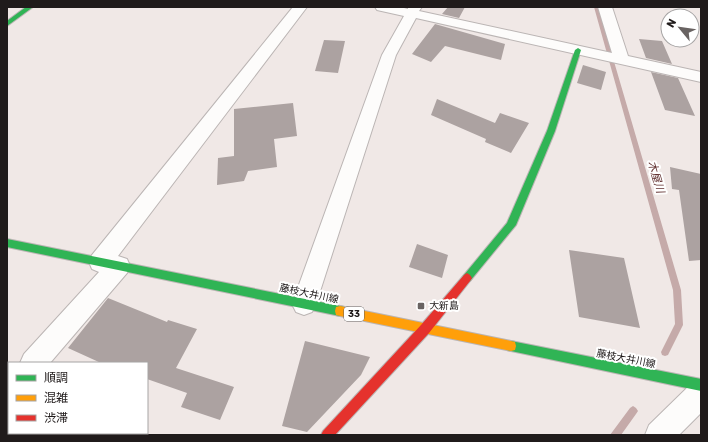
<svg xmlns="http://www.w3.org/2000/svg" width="708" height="442" viewBox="0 0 708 442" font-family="Rubik,'Noto Sans JP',sans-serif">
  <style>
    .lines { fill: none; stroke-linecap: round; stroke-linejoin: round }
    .stream { fill: #c5aaa9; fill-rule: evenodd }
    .building { fill: #aca2a1 }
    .street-casing { stroke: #bbb5b4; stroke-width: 2 }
    .fast-casing { stroke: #bbb5b4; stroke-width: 2 }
    .slow-casing { stroke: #bbb5b4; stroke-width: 2 }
    .jam-casing { stroke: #bbb5b4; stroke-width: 2 }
    .street { fill: #fdfcfb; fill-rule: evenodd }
    .fast { fill: #30b455; fill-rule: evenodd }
    .slow { fill: #ff9f0a; fill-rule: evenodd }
    .jam { fill: #e5322d; fill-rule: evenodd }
    .poi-dot { fill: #696362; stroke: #fff; stroke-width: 1.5 }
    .labels { text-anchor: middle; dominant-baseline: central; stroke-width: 4; stroke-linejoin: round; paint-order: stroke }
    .shield { fill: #fff; stroke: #635f5f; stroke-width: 1 }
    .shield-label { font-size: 9px; font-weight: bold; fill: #201b1b }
    .street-label { font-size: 10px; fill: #201b1b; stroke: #fff }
    .poi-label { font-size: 10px; fill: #201b1b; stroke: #fff; text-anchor: start }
    .water-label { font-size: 11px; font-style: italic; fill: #613030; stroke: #fff }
  </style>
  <rect width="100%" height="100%" fill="#f0e8e6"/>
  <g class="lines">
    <!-- stream -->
    <path class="stream" d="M 594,7 L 598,7 L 681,290 L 683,325 L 668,355 L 665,356 L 662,355 L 661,352 L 675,324 L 673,290 Z
      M 633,406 L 636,408 L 638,411 L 636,414 L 621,435 L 610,435 L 630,408 Z"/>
  </g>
  <!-- building -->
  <path class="building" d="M 448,7 L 465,7 L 459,18 L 442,14 Z
    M 435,24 L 505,44 L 501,60 L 445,46 L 431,62 L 412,54 Z
    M 639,39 L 662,41 L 672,64 L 646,58 Z
    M 324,40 L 345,41 L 338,73 L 315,71 Z
    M 583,65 L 606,72 L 601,90 L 577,83 Z
    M 651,72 L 678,78 L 695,116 L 665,110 Z
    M 437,99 L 495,123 L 500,113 L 529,123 L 511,153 L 485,142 L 486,139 L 431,115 Z
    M 293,103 L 297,136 L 274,139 L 277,167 L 248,171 L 244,181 L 217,185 L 218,158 L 234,156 L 234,109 Z
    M 670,167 L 701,174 L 701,260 L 689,261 L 679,190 L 672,189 Z
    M 417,244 L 448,255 L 442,278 L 409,267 Z
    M 569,250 L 624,258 L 640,328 L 579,317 Z
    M 108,298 L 167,322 L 168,320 L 197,329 L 176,368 L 234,387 L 220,420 L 181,407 L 187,393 L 147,379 L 147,363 L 101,363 L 68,348 Z
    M 305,341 L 370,357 L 361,375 L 307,432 L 282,426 Z"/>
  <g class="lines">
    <defs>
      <path id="street" d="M 293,7 L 307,7 L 118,256 L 127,259 L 130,266 L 127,273 L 50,363 L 20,363 L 24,354 L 99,272 L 92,269 L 89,262 L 92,255 Z
        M 375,7 L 400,7 L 408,9 L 408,7 L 422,7 L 419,11 L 612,53 L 598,7 L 612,7 L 628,56 L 701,72 L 701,82 L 416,18 L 396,55 L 316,304 L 312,312 L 304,315 L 296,312 L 292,304 L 382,55 L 404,16 L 377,10 Z
        M 9,375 L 9,403 L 7,404 L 7,376 Z
        M 701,380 L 701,413 L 679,435 L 645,435 L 649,425 L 691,384 Z"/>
      <path id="fast" d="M 26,7 L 33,7 L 7,26 L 7,21 Z
        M 578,48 L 581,50 L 555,131 L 516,225 L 470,281 L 467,283 L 464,281 L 462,278 L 464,275 L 507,223 L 547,131 L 575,50 Z
        M 7,239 L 340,306 L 344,307 L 345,311 L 344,315 L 340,316 L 7,247 Z
        M 511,341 L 701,379 L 701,391 L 511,351 L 507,350 L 506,346 L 507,342 Z"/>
      <path id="slow" d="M 340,306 L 511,341 L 515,342 L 516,346 L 515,350 L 511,351 L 340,316 L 336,315 L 335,311 L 336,307 Z"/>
      <path id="jam" d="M 467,273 L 470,275 L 472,278 L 470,281 L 429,333 L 335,435 L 321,435 L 323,431 L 421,325 L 464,275 Z"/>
    </defs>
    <!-- street casing -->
    <use href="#street" class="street-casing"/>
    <!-- fast casing -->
    <use href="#fast" class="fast-casing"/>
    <!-- slow casing -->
    <use href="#slow" class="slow-casing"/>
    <!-- jam casing -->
    <use href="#jam" class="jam-casing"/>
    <!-- street -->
    <use href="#street" class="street"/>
    <!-- fast -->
    <use href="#fast" class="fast"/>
    <!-- slow -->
    <use href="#slow" class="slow"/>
    <!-- jam -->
    <use href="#jam" class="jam"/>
  </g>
  <!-- markers -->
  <rect class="poi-dot" x="417" y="302" width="8" height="8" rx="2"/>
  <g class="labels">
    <!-- shield labels -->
    <rect class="shield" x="344" y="307" width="20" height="14" rx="3"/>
    <g class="shield-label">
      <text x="354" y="314">33</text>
    </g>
    <!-- street labels -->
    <g class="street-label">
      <text transform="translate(309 294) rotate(12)">藤枝大井川線</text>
      <text transform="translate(626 359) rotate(11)">藤枝大井川線</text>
    </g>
    <!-- poi labels -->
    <g class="poi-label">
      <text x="429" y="306">大新島</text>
    </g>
    <!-- water labels -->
    <g class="water-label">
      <text transform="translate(656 177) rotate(74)">木屋川</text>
    </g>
  </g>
  <!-- border -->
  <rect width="708" height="442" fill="none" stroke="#201b1b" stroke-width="16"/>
  <!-- legend -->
  <rect x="8" y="362" width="140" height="72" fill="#ffffff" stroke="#a6a4a4"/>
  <rect x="16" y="375" width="20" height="6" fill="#30b455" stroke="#a6a4a4"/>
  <text x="44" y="382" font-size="12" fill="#201b1b">順調</text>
  <rect x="16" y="395" width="20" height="6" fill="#ff9f0a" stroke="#a6a4a4"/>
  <text x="44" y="402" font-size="12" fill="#201b1b">混雑</text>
  <rect x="16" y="415" width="20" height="6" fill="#e5322d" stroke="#a6a4a4"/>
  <text x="44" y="422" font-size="12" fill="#201b1b">渋滞</text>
  <!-- north arrow -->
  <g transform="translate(680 28) rotate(299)"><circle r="19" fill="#ffffff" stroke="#a6a4a4"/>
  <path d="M0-3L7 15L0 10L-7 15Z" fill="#696362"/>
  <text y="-6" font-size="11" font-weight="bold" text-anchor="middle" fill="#201b1b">N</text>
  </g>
</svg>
